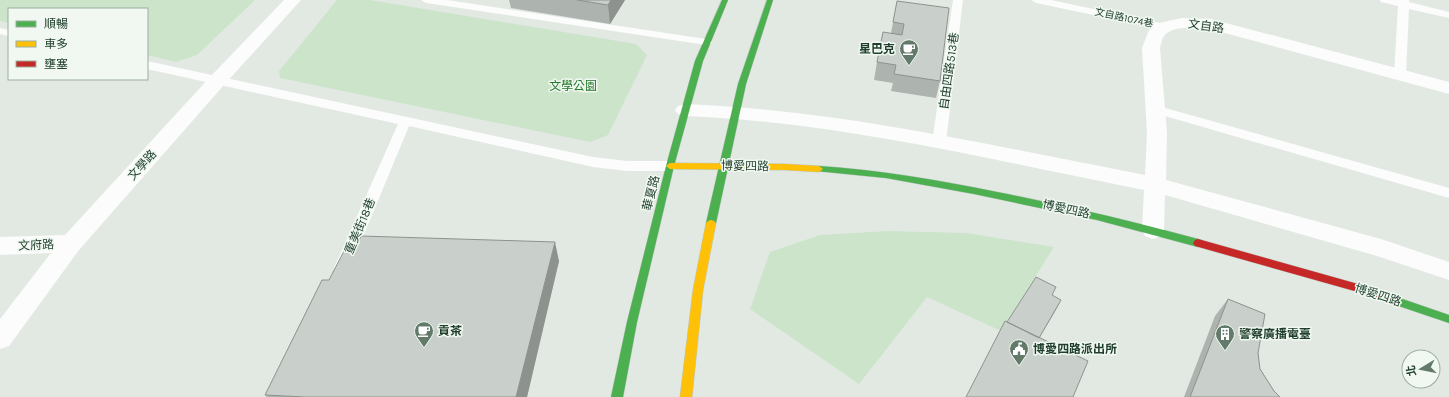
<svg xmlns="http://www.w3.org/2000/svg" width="1449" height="397" viewBox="0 0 1449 397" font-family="Karla,'Noto Sans TC',sans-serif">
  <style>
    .green { fill: #cbe4ca }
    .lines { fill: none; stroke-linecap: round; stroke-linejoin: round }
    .fast-casing { stroke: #bcc6bf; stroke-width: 1 }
    .slow-casing { stroke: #bcc6bf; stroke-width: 1 }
    .jam-casing { stroke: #bcc6bf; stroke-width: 1 }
    .lane { fill: #fbfcfb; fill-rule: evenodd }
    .street { fill: #fbfcfb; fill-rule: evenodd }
    .fast { fill: #4caf50; fill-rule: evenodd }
    .slow { fill: #ffc107; fill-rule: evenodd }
    .jam { fill: #c62828; fill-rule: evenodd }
    .wall { fill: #adb3af }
    .shaded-wall { fill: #8d928e }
    .building { fill: #c9d0cb; stroke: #8d928e }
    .labels { text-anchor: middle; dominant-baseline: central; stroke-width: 3; stroke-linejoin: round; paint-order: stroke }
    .far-street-label { font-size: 10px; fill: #1f3e2b; stroke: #f0f8f1 }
    .street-label { font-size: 12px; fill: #1f3e2b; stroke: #f0f8f1 }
    .poi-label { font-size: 12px; font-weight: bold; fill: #1f3e2b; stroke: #f0f8f1; text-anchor: start }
    .park-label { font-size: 12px; fill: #25782a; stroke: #f0f8f1 }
  </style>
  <rect width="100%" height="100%" fill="#e2e9e3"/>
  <!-- green -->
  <path class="green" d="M 0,0 L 255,0 L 197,55 L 176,62 L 147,55 L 147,9 L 9,9 L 9,23 L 0,21 Z
    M 337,0 L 370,0 L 636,44 L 647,55 L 608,135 L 590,142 L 280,78 L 279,71 Z
    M 888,231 L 966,233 L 1054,247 L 1001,331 L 927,297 L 859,384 L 750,309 L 770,252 L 820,235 Z"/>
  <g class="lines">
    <defs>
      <path id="fast" d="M 722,0 L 728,0 L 703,61 L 674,166 L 637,322 L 623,397 L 611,397 L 627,322 L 666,166 L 695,61 Z
        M 767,0 L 773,0 L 746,84 L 716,223 L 714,225 L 708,225 L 706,223 L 738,84 Z
        M 819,166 C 879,170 938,180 997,192 C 1064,205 1131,221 1198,239 L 1201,240 L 1203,243 L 1201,246 L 1198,247 L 1097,220 L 974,194 L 886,178 L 816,171 L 815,169 Z
        M 1385,293 L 1449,315 L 1449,323 L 1381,300 L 1380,297 L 1381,294 Z"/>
      <path id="slow" d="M 670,163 L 785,164 L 819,166 L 823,169 L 819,172 L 785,170 L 670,169 L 666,166 Z
        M 711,220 L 714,221 L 716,223 L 703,290 L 692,397 L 680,397 L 693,290 L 706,223 L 708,221 Z"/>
      <path id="jam" d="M 1198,239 L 1358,284 L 1389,294 L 1390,297 L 1389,300 L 1385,301 L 1358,292 L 1195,246 L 1193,243 L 1195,240 Z"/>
    </defs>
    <!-- fast casing -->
    <use href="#fast" class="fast-casing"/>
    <!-- slow casing -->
    <use href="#slow" class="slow-casing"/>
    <!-- jam casing -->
    <use href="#jam" class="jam-casing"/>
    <!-- lane -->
    <path class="lane" d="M 421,0 L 447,0 L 706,39 L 710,40 L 712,42 L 710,44 L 706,45 L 426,3 Z
      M 953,0 L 963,0 L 946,142 L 944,145 L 939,146 L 934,145 L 932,142 Z
      M 1031,0 L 1051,0 L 1165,24 L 1171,27 L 1165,30 L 1036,3 Z
      M 1380,0 L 1409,0 L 1409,2 L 1449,12 L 1449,18 L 1409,9 L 1406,74 L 1404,77 L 1396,77 L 1394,74 L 1398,6 L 1381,2 Z
      M 0,28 L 9,30 L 9,36 L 0,34 Z
      M 147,61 L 593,157 L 627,161 L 670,161 L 675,163 L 677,166 L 675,169 L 670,171 L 627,171 L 593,167 L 409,126 L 350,268 L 347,272 L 342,274 L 337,272 L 334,268 L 398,124 L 147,69 Z
      M 1155,105 L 1449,188 L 1449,198 L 1151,112 L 1149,109 L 1151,106 Z"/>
    <!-- street -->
    <path class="street" d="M 284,0 L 301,0 L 224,85 L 79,250 L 9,346 L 0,349 L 0,319 L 51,253 L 0,255 L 0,237 L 65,235 L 210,77 Z
      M 1182,18 L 1211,19 L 1449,82 L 1449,94 L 1210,29 C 1197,29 1174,24 1164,36 C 1162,39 1161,44 1160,48 L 1167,133 L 1166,180 L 1381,239 L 1449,262 L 1449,280 L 1377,256 L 1165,195 L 1164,230 L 1161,236 L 1153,239 L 1145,236 L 1142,230 L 1144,190 C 992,160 840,122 685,116 L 678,114 L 675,110 L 678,106 L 685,104 C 840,110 993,146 1145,175 L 1147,133 L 1142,48 L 1149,30 L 1159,23 Z"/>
    <!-- fast -->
    <use href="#fast" class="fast"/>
    <!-- slow -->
    <use href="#slow" class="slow"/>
    <!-- jam -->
    <use href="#jam" class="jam"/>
  </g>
  <!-- wall -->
  <path class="wall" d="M 509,0 L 625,0 L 610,24 L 511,8 Z
    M 897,1 L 940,81 L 936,98 L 891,91 L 893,83 L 874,80 L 877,62 L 891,33 Z
    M 559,261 L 527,397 L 267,397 L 265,395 L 329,280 Z
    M 1228,299 L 1258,353 L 1260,369 L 1274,391 L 1280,397 L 1184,397 L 1215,316 Z"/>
  <!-- shaded-wall -->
  <path class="shaded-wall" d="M 611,0 L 625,0 L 610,24 L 608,5 Z
    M 555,242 L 559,261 L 527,397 L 516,397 Z
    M 1061,300 L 1057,308 L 1030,354 L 1034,347 Z"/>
  <!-- building -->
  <path class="building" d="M 577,0 L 611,0 L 608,5 Z
    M 897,1 L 949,8 L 940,81 L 894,74 L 896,65 L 877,62 L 883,32 L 902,35 L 904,24 L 893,22 Z
    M 361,236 L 555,242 L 516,397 L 305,397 L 265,395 L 322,280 L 329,280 L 344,251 L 354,252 Z
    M 1036,277 L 1056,287 L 1052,295 L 1061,300 L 1039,338 L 1007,322 Z
    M 1228,299 L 1265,314 L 1258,353 L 1260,369 L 1274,391 L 1280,397 L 1190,397 Z
    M 1005,321 L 1088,361 L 1073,397 L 966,397 Z"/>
  <!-- icons -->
  <defs>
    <symbol id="cafe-pin" viewBox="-11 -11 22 30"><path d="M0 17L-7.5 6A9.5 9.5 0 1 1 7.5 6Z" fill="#637a6b" stroke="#f0f8f1"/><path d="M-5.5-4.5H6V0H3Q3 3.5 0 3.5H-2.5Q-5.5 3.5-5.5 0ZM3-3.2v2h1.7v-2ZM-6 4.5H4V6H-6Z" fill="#fff"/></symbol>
    <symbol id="building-pin" viewBox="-11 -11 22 30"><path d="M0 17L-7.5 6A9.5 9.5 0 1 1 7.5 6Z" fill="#637a6b" stroke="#f0f8f1"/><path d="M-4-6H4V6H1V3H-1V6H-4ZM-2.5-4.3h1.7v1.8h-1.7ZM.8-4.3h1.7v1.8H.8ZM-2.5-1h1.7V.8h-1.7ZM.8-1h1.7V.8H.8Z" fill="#fff"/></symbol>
    <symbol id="civic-pin" viewBox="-11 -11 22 30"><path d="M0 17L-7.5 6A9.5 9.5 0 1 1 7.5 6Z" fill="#637a6b" stroke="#f0f8f1"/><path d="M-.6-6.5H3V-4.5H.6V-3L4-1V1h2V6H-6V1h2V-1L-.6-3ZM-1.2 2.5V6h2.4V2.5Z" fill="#fff"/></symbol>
  </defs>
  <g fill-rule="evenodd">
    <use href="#cafe-pin" x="898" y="38" width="22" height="30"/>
    <use href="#cafe-pin" x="413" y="320" width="22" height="30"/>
    <use href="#building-pin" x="1214" y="323" width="22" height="30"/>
    <use href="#civic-pin" x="1008" y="338" width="22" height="30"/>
  </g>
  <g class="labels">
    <!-- far-street labels -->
    <g class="far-street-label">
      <text transform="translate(1124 18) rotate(12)">文自路1074巷</text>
    </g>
    <!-- street labels -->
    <g class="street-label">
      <text transform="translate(1206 26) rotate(8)">文自路</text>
      <text transform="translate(949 71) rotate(-82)">自由四路513巷</text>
      <text transform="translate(142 165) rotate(-48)">文學路</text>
      <text transform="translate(745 166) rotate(1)">博愛四路</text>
      <text transform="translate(651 193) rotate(-76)">華夏路</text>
      <text transform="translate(1066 209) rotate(12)">博愛四路</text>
      <text transform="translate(360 226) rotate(-67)">重美街18巷</text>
      <text transform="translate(36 245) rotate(-2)">文府路</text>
      <text transform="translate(1378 295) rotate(18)">博愛四路</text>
    </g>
    <!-- poi labels -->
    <g class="poi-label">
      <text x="895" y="49" text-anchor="end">星巴克</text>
      <text x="438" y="331">貢茶</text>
      <text x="1239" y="334">警察廣播電臺</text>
      <text x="1033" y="349">博愛四路派出所</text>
    </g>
    <!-- park labels -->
    <g class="park-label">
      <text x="573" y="86">文學公園</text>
    </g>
  </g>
  <!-- legend -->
  <rect x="8" y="8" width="140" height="72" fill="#f0f8f1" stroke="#9caea2"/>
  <rect x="16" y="21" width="20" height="6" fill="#4caf50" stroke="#9caea2"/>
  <text x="44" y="28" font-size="12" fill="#1f3e2b">順暢</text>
  <rect x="16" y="41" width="20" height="6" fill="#ffc107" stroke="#9caea2"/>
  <text x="44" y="48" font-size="12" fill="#1f3e2b">車多</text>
  <rect x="16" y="61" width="20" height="6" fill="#c62828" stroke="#9caea2"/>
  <text x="44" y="68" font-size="12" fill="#1f3e2b">壅塞</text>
  <!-- north arrow -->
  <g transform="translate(1421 369) rotate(260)"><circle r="19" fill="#f0f8f1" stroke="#9caea2"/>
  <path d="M0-3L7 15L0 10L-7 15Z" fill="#637a6b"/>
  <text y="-6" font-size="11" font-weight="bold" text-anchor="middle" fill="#1f3e2b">北</text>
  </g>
</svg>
